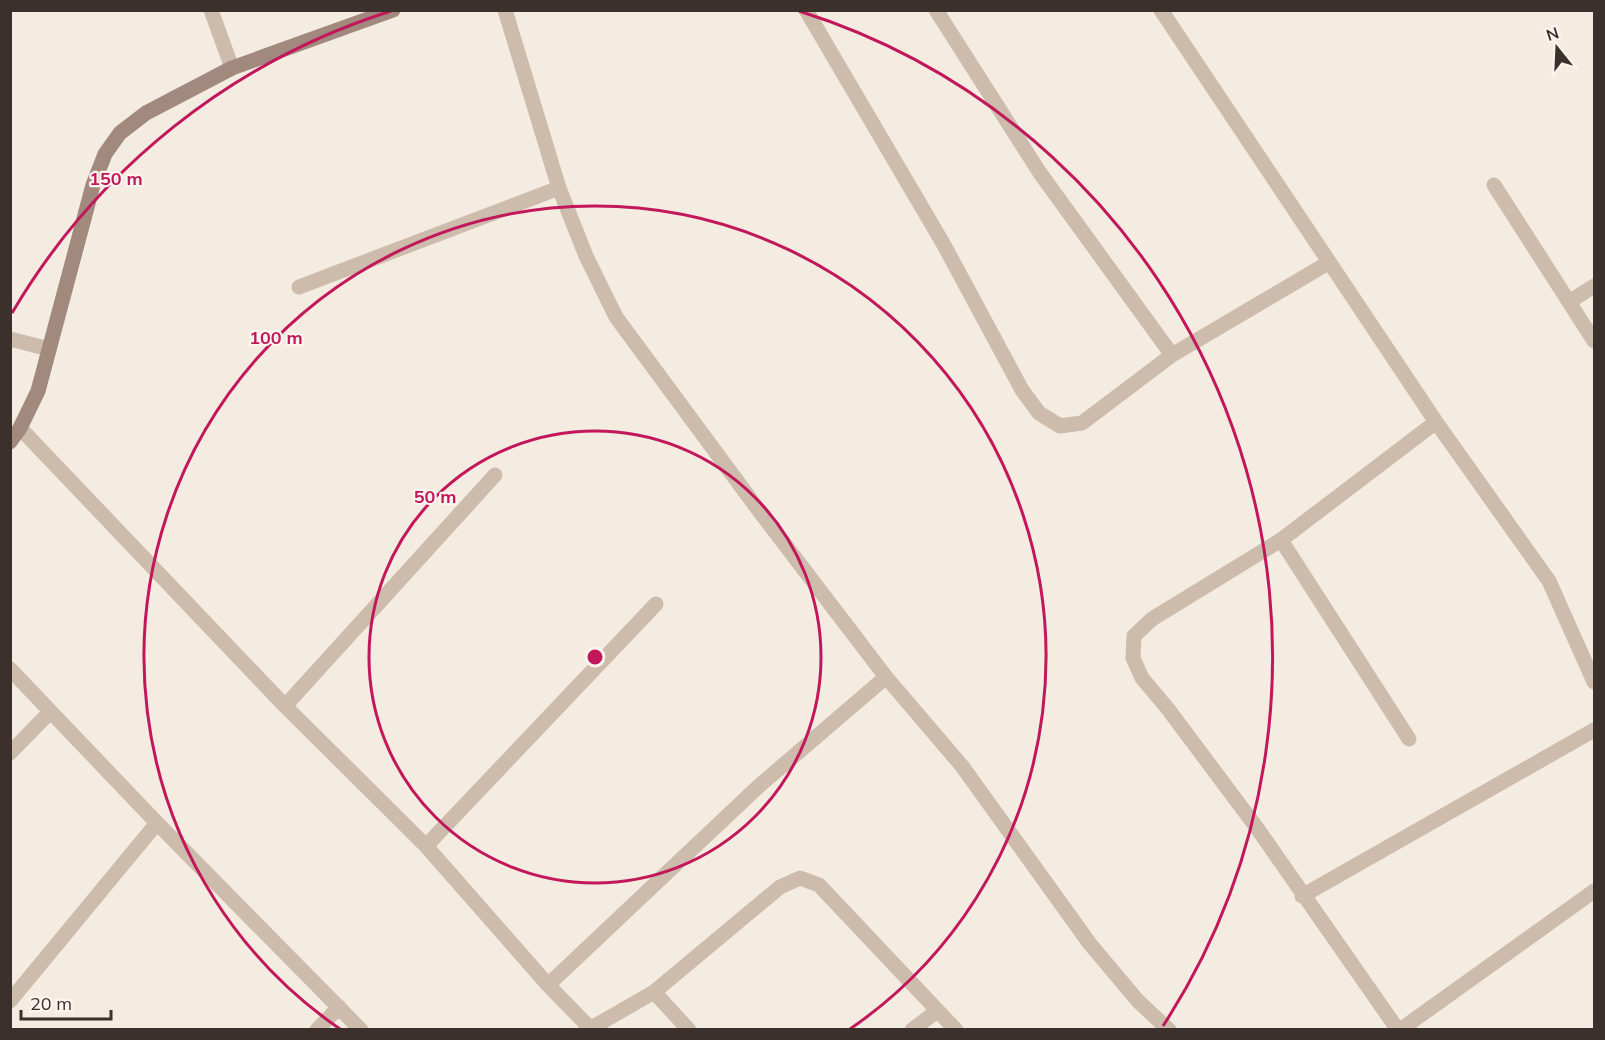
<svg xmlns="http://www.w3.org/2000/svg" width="1605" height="1040" viewBox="0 0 1605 1040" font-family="Mulish,sans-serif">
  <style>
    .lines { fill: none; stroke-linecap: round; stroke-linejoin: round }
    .street { stroke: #cdbbac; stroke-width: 15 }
    .secondary { stroke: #a18a7d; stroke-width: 15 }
    .ring { fill: none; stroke: #c2185b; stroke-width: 3 }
    .centre { fill: #c2185b; stroke: #fbf5ee; stroke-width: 3 }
    .ring-label { font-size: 18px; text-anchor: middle; font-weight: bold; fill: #c2185b; stroke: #fbf5ee; stroke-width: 4.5; stroke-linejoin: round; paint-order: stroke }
  </style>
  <rect width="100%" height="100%" fill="#f4ebe1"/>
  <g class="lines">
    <!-- street -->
    <path class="street" d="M 211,10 L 232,68
      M 505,10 L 559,188 L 586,256 L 616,317 L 757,508 L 886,677 L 962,766 L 1090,944 L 1138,1001 L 1169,1030
      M 806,10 L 944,245 L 1022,390 L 1039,413 L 1060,426 L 1082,423 L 1172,355 L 1328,263
      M 936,10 L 1040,173 L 1172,355
      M 1161,10 L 1436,422 L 1549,581 L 1594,682
      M 1494,185 L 1594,341
      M 299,287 L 559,188
      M 1569,302 L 1594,286
      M 10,339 L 49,349
      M 20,428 L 285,706 L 426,846 L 548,985 L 590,1028
      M 1281,540 L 1409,739
      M 10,669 L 157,823 L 361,1030
      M 285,706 L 495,475
      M 10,753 L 50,712
      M 426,846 L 656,604
      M 1302,896 L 1594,730
      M 548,985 L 760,785 L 886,677
      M 654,992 L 689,1030
      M 10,1001 L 157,823
      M 317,1030 L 339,1007
      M 588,1030 L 654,992 L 780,887 L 800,878 L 819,885 L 956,1030
      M 912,1030 L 937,1011
      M 1398,1030 L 1257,828 L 1168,709 L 1142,678 L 1133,658 L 1134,636 L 1152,619 L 1281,540 L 1436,422
      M 1400,1030 L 1594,891"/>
    <!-- secondary -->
    <path class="secondary" d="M 10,442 L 20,428 L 38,391 L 93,185 L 105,154 L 120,133 L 146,113 L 232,68 L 393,10"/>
  </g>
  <!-- distance rings -->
  <g class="ring">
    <circle cx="595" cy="657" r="226"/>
    <path d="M340 1029A451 451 0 1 1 850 1029"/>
    <path d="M12 313A677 677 0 0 1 391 11M799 11A677 677 0 0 1 1163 1026"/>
  </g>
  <circle cx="595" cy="657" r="9" class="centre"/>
  <g class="ring-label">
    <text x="116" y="185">150 m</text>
    <text x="276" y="344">100 m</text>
    <text x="435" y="503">50 m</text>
  </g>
  <!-- border -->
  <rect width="1605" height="1040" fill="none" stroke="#3b302b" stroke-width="24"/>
  <!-- north arrow -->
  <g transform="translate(1557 48) rotate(342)" stroke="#fbf5ee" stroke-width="4.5" paint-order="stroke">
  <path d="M0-4.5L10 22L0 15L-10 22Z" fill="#3b302b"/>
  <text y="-9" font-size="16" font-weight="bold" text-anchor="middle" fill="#3b302b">N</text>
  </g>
  <!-- scale -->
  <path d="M21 1010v9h90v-9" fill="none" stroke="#3b302b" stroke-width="3"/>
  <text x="30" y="1010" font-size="18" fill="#3b302b" stroke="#fbf5ee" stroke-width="4.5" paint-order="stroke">20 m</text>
</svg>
